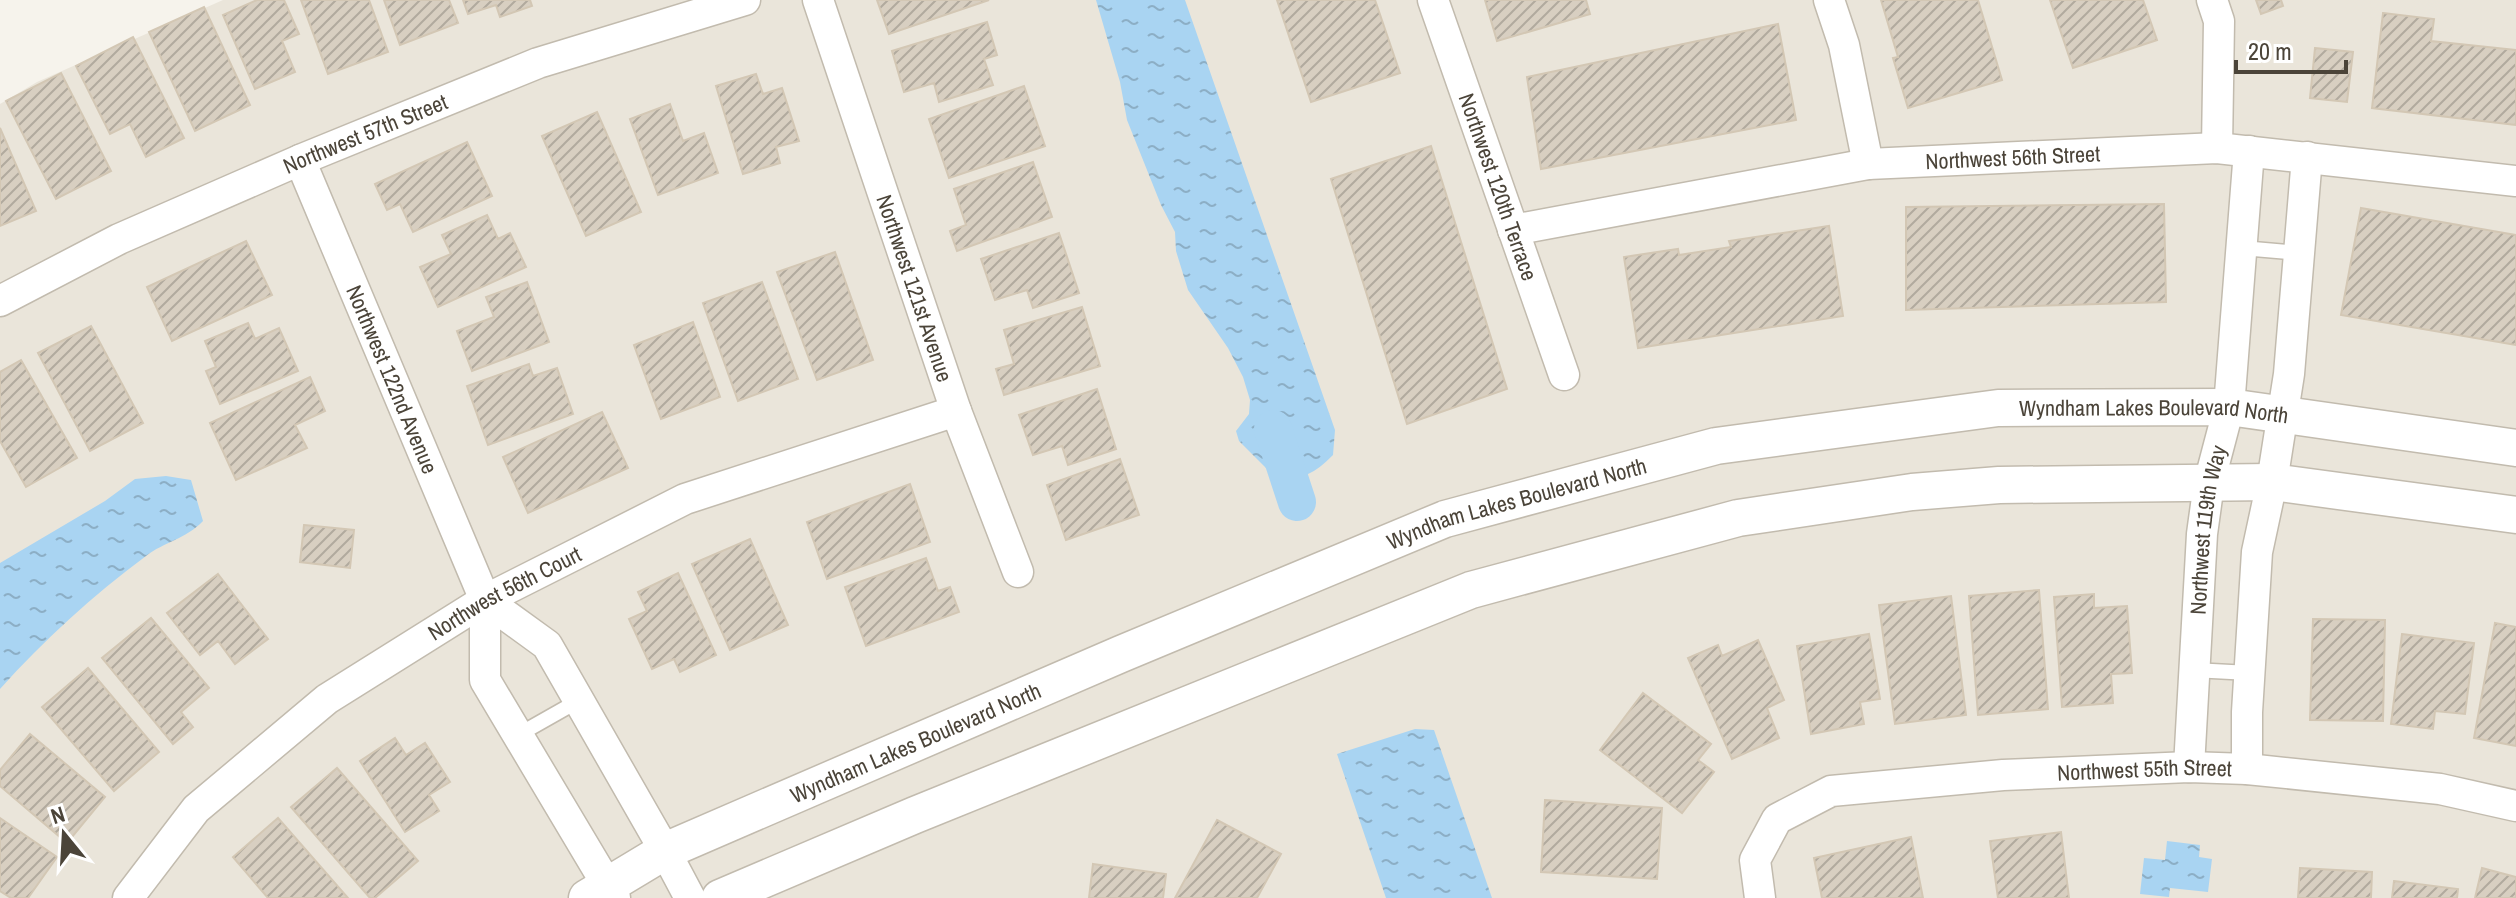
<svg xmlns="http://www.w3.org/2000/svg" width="2516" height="898" viewBox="0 0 2516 898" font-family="'Archivo Narrow',sans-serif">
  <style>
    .residential { fill: #eae5da }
    .water { fill: url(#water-ripples) }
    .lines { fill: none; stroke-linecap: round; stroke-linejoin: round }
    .canal { stroke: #a9d4f2; stroke-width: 38 }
    .building { fill: url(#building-hatch); stroke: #d3c7b4; stroke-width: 2 }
    .service-casing { stroke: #c2bbae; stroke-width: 17 }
    .minor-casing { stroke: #c2bbae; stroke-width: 33 }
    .tertiary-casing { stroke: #c2bbae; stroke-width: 39 }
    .service { stroke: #fff; stroke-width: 14 }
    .minor { stroke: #fff; stroke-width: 30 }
    .tertiary { stroke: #fff; stroke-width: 36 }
    .labels { text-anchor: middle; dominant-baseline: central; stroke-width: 6; stroke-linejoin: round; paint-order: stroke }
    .street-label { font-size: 22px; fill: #4b4439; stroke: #fff }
  </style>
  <defs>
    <pattern id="water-ripples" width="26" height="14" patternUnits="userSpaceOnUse" patternTransform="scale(2)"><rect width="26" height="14" fill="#a9d4f2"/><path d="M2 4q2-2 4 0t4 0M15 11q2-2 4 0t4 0" fill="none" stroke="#8caec5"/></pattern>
    <pattern id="building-hatch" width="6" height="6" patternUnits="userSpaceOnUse" patternTransform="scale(2)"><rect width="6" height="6" fill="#d8cfc1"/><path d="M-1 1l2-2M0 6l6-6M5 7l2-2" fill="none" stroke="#b1aa9e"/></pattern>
  </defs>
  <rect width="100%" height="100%" fill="#f6f3ec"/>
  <!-- residential -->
  <path class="residential" d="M 223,0 L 2516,0 L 2516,898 L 0,898 L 0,104 L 37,82 Z"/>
  <!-- water -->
  <path class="water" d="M 1096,0 L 1185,0 L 1335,430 L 1333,455 C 1313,475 1305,477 1278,480 L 1239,441 L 1236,431 L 1249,414 L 1250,400 L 1243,377 L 1228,348 L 1188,290 L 1176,251 L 1175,232 L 1161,205 L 1127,120 L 1120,82 Z
    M 166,476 L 191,480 L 203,521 C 186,539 164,542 146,556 C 92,596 44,640 0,689 L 0,563 L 105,501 L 135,479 Z
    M 1415,729 L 1434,730 L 1492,898 L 1386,898 L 1337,754 Z
    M 2167,841 L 2200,845 L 2199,857 L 2212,859 L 2208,892 L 2170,888 L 2169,897 L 2140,894 L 2144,858 L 2165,860 Z"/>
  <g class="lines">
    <!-- canal -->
    <path class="canal" d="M 1273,429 L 1297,502"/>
  </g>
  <!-- building -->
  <path class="building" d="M 257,0 L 284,0 L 299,34 L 282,41 L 295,72 L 255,89 L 223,15 Z
    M 301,0 L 369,0 L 388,52 L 328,74 Z
    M 384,0 L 449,0 L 458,23 L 400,45 Z
    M 463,0 L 530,0 L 532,6 L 500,17 L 496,5 L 468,14 Z
    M 877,0 L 989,0 L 889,34 Z
    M 1277,0 L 1375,0 L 1400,73 L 1311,102 Z
    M 1485,0 L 1586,0 L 1590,14 L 1497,41 Z
    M 1881,0 L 1978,0 L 2002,80 L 1908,108 L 1893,58 L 1898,57 Z
    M 2050,0 L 2143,0 L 2157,40 L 2073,68 Z
    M 2256,0 L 2281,0 L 2283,6 L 2261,14 Z
    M 204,7 L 250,105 L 195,131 L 149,32 Z
    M 2383,13 L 2434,19 L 2431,41 L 2516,50 L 2516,125 L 2372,108 Z
    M 987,22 L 997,55 L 984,59 L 993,85 L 939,102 L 934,83 L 904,92 L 892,51 Z
    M 1778,24 L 1796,120 L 1541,169 L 1527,77 Z
    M 133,37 L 184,138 L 146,157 L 130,124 L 110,134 L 76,66 Z
    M 2315,48 L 2353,52 L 2347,102 L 2310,98 Z
    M 61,73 L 111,171 L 56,199 L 6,101 Z
    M 756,74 L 763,94 L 782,88 L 799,141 L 776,147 L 780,163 L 743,174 L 716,86 Z
    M 1024,86 L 1045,146 L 949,178 L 929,119 Z
    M 670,104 L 683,141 L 704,133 L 718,173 L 658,195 L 630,119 Z
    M 597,112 L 641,212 L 586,236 L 542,136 Z
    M 0,128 L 36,211 L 0,226 Z
    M 467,142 L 492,196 L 413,232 L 400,204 L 387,210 L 375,184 Z
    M 1431,146 L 1507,389 L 1407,424 L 1331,179 Z
    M 1033,162 L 1052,217 L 957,251 L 950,231 L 966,225 L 954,189 Z
    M 2164,204 L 2166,302 L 1906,310 L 1906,207 Z
    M 2361,208 L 2516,235 L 2516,345 L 2341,315 Z
    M 487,215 L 498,239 L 510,233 L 526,267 L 438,307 L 420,267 L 451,254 L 442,235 Z
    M 1829,226 L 1843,316 L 1638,348 L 1624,257 L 1678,249 L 1679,255 L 1731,247 L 1729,241 Z
    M 1059,233 L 1079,293 L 1033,308 L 1027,290 L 995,300 L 981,259 Z
    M 246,241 L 272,295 L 172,341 L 147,287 Z
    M 835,252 L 873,360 L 817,380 L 777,272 Z
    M 527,282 L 549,342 L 472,371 L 457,331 L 494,317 L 486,297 Z
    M 762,282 L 798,379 L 738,401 L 703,303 Z
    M 1082,307 L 1100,366 L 1004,395 L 996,369 L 1014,364 L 1004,330 Z
    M 693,322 L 720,397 L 661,419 L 634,345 Z
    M 248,323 L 255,339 L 279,328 L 298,371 L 220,404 L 206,371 L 216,367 L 205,341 Z
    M 91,326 L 143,423 L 90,451 L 38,353 Z
    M 21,360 L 77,458 L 26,487 L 0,441 L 0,372 Z
    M 529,364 L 533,376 L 557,368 L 573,414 L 488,445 L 467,386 Z
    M 310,377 L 325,411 L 295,425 L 307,448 L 236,480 L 210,423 Z
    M 1097,389 L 1116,449 L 1068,465 L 1062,446 L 1033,455 L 1019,415 Z
    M 602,412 L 628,468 L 528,513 L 503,457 Z
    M 1120,459 L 1139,515 L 1066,540 L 1047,485 Z
    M 910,484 L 930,542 L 827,579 L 807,522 Z
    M 304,525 L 354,530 L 350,568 L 300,562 Z
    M 750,539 L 788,625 L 730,650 L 692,564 Z
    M 926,558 L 938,591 L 950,587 L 959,612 L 866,646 L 845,587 Z
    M 678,573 L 716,655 L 680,672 L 674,659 L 652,669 L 629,619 L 647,611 L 638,592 Z
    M 218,574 L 268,639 L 235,664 L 218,641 L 200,655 L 167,613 Z
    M 2039,590 L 2048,709 L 1978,715 L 1969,596 Z
    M 2094,594 L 2094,608 L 2127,606 L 2132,673 L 2111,674 L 2113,703 L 2062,707 L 2054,597 Z
    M 1951,596 L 1966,715 L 1895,724 L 1879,605 Z
    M 151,618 L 209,688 L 181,712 L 193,727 L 173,744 L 102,658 Z
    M 2313,619 L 2385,620 L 2383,721 L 2310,720 Z
    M 2495,623 L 2516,627 L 2516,746 L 2474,738 Z
    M 1869,634 L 1880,699 L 1860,702 L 1864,724 L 1811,734 L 1797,646 Z
    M 2402,634 L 2474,643 L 2465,714 L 2435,711 L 2433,729 L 2391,724 Z
    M 1758,640 L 1784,700 L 1767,708 L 1779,738 L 1732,759 L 1688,658 L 1718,645 L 1722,656 Z
    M 88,668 L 159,752 L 114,791 L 42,707 Z
    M 1643,693 L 1711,744 L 1698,760 L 1714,772 L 1682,813 L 1600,750 Z
    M 30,734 L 105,797 L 67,843 L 0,786 L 0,770 Z
    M 395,738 L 406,755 L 425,743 L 450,782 L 429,795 L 439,811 L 405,832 L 360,761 Z
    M 337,768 L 418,861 L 375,898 L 370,898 L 291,807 Z
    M 1545,800 L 1662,808 L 1657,879 L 1541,872 Z
    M 0,818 L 57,857 L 28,898 L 11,898 L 0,891 Z
    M 278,818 L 348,898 L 268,898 L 233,857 Z
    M 1217,820 L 1281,854 L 1257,898 L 1175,898 Z
    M 2061,832 L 2069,898 L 1998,898 L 1990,841 Z
    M 1911,837 L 1923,898 L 1822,898 L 1814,858 Z
    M 1093,864 L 1166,874 L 1163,898 L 1089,898 Z
    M 2300,868 L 2372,872 L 2371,898 L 2298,898 Z
    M 2482,868 L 2516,877 L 2516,898 L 2475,898 Z
    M 2394,881 L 2458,889 L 2457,898 L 2392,898 Z"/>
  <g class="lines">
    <defs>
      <path id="service" d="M 2242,248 L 2299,253
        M 2193,670 L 2250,673
        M 518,735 L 578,701"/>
      <g id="minor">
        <path id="s1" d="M 818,0 L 956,411 L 1018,572"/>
        <path id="s2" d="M 1433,0 L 1564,375"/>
        <path d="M 1829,0 L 1844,45 L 1868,164"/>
        <path d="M 2212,0 L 2219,21 L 2217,148"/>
        <path id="s3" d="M 300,160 L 485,600 L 485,680 L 615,898"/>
        <path id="s4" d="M 1513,230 L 1868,164 L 2217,148 L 2516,181"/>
        <path id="s5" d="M 0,301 L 119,239 L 300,160 L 538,63 L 745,0"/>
        <path d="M 485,600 L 547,645 L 665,851 L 690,898"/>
        <path id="s6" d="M 2189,767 L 2202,534 L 2209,483 L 2229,407 L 2249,151"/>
        <path d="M 2247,769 L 2247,712 L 2257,552 L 2272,482 L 2289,374 L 2307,157"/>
        <path id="s7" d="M 128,898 L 196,809 L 327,699 L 485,600 L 685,499 L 956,411"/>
        <path id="s8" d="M 1760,898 L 1755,860 L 1777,819 L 1831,791 L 2003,775 L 2189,767 L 2247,769 L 2440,789 L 2516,806"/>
      </g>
      <g id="tertiary">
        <path id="s9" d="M 587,898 L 665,851 L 1121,654 L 1445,519 L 1716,446 L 1998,408 L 2229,407 L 2516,448"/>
        <path d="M 720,898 L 915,815 L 1471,590 L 1738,518 L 1912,492 L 1999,485 L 2272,482 L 2516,515"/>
      </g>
    </defs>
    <!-- service casing -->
    <use href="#service" class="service-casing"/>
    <!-- minor casing -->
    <use href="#minor" class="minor-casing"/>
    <!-- tertiary casing -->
    <use href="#tertiary" class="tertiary-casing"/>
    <!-- service -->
    <use href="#service" class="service"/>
    <!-- minor -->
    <use href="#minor" class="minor"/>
    <!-- tertiary -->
    <use href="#tertiary" class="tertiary"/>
  </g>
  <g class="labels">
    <!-- street labels -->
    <g class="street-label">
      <text stroke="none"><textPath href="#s5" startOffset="402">Northwest 57th Street</textPath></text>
      <text stroke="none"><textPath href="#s4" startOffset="506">Northwest 56th Street</textPath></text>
      <text stroke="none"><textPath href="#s2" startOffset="198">Northwest 120th Terrace</textPath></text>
      <text stroke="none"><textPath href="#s1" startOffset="304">Northwest 121st Avenue</textPath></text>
      <text stroke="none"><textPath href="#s3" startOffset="238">Northwest 122nd Avenue</textPath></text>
      <text stroke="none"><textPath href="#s9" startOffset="1660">Wyndham Lakes Boulevard North</textPath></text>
      <text stroke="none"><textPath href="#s9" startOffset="1012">Wyndham Lakes Boulevard North</textPath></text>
      <text stroke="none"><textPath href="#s6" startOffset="238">Northwest 119th Way</textPath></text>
      <text stroke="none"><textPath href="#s7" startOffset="490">Northwest 56th Court</textPath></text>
      <text stroke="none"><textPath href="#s9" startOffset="364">Wyndham Lakes Boulevard North</textPath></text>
      <text stroke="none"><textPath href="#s8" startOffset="460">Northwest 55th Street</textPath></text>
    </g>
  </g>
  <!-- north arrow -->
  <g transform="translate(64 834) rotate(342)" stroke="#ffffff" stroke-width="6" paint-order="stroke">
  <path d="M0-6L14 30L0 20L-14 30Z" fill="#4b4439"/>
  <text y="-12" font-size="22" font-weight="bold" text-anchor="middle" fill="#4b4439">N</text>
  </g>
  <!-- scale -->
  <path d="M2236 60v12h110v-12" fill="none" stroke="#4b4439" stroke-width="4"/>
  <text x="2248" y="60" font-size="24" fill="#4b4439" stroke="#ffffff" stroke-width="6" paint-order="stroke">20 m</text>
</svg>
